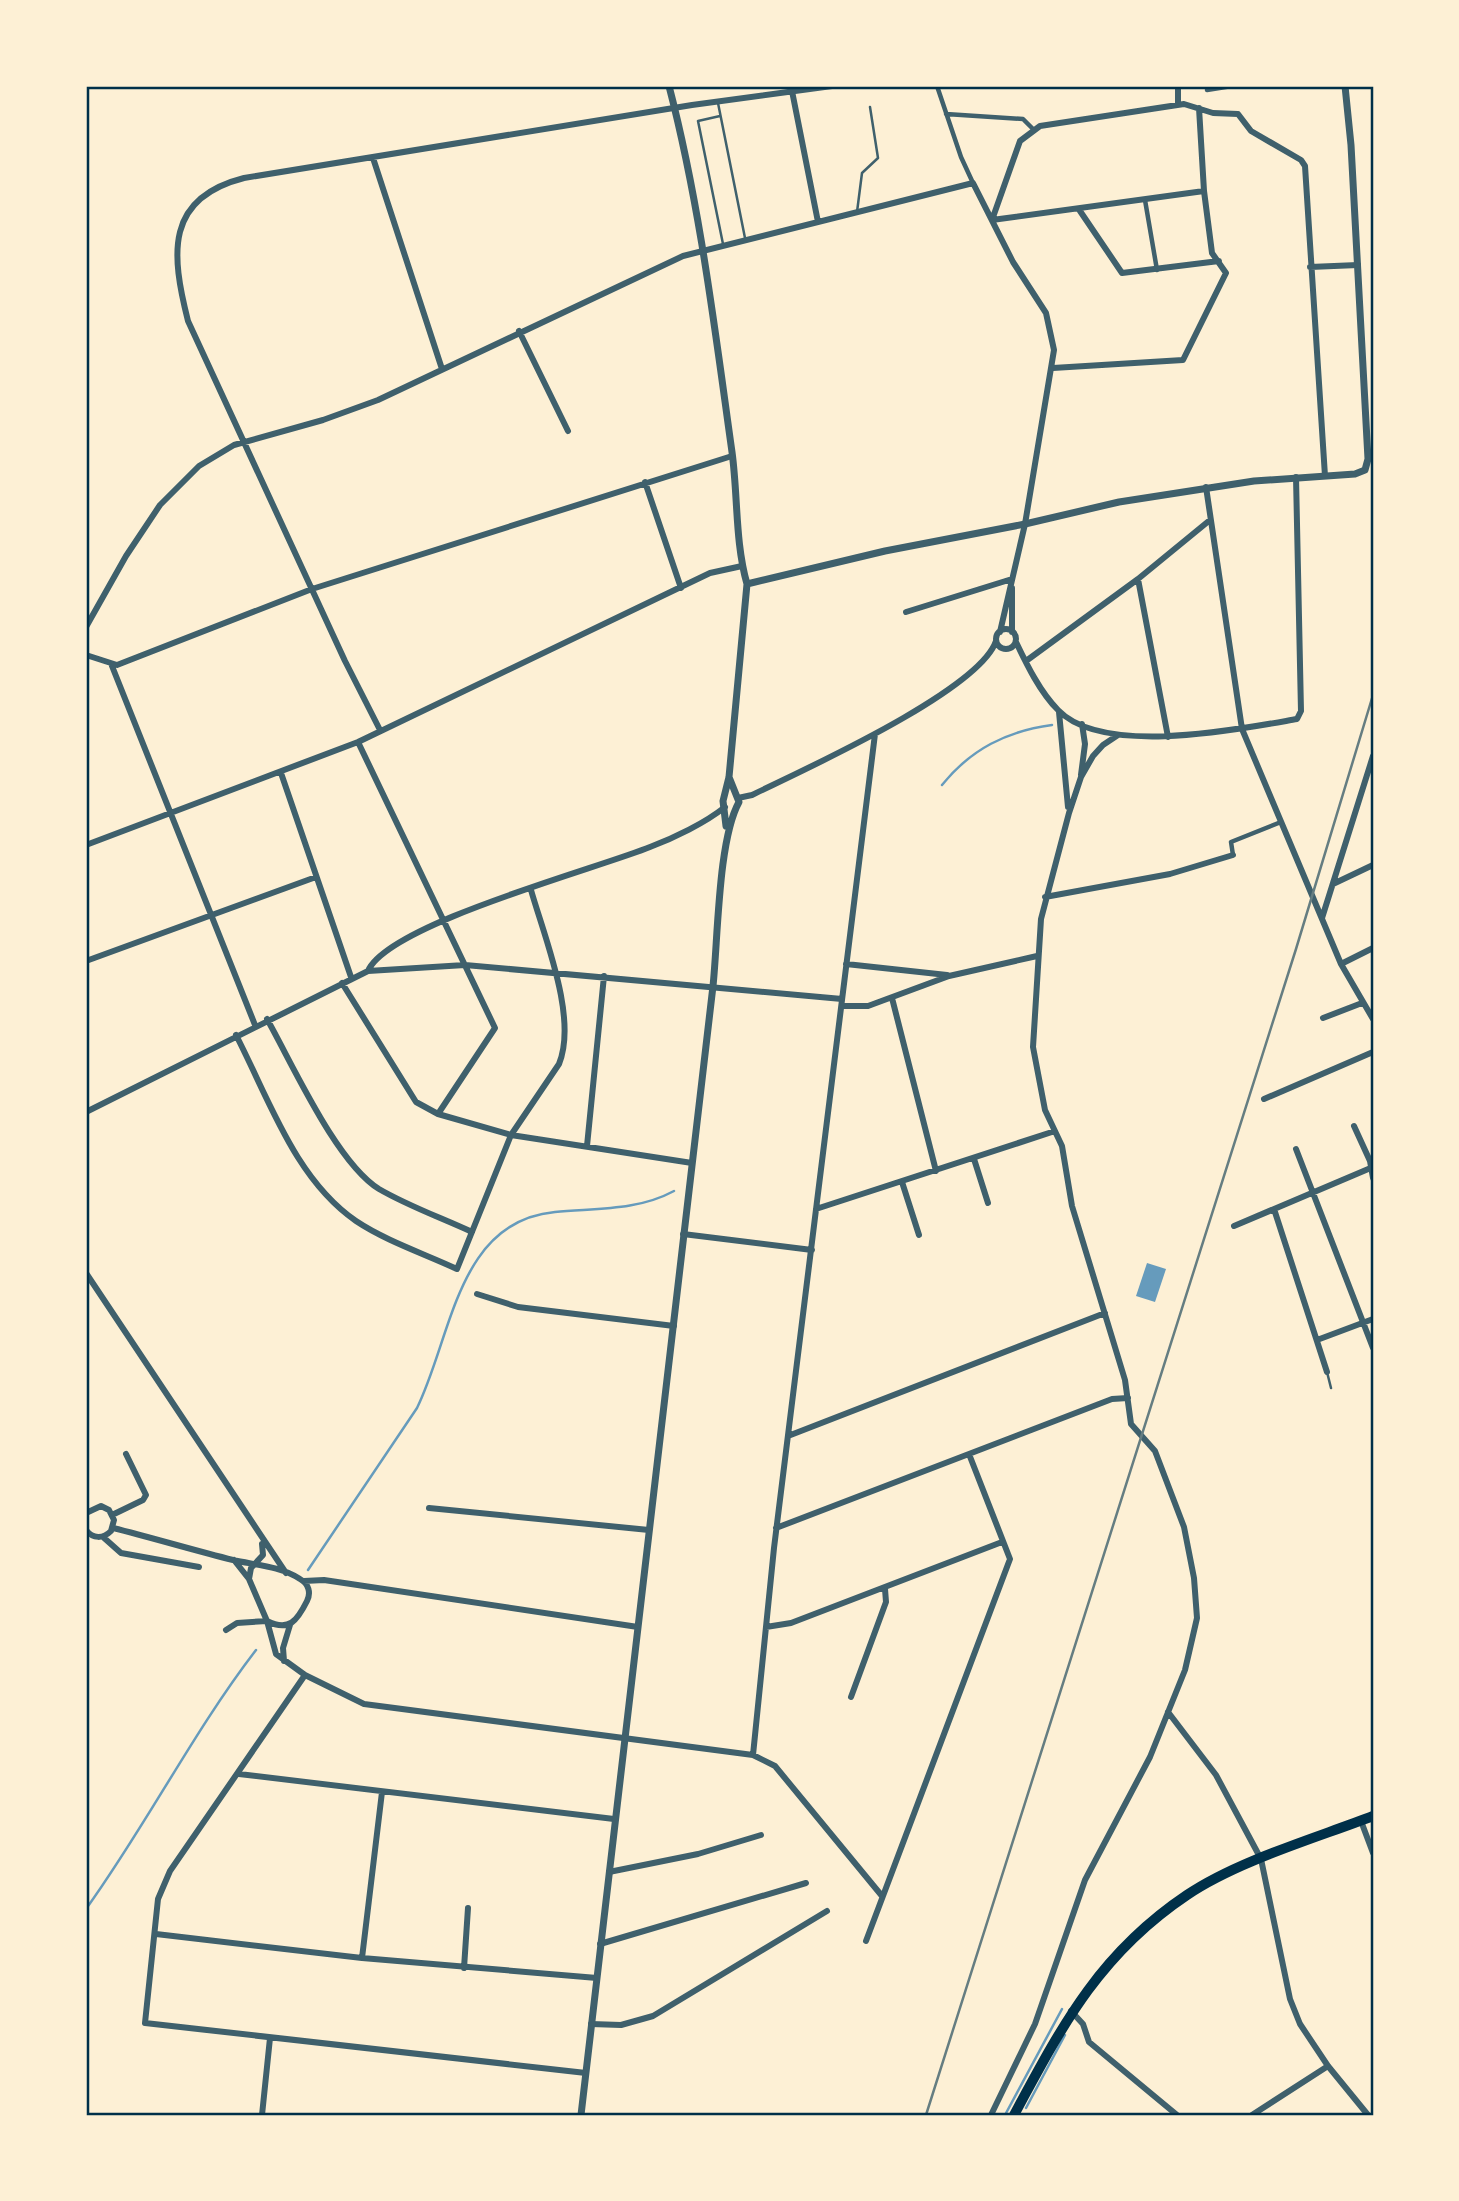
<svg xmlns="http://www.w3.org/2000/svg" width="1459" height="2201" viewBox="0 0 1459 2201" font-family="'Varela Round',sans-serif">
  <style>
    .water { fill: #669bbc }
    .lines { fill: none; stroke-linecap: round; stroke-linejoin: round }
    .stream { stroke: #669bbc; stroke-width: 2.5 }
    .service { stroke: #3f606c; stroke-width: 2.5 }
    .pedestrian { stroke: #3f606c; stroke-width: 4.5 }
    .minor { stroke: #3f606c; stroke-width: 6 }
    .tertiary { stroke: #3f606c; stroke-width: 7 }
    .primary { stroke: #003049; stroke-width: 10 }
    .rail { stroke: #657d81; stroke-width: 2.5 }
    .neatline { fill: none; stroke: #003049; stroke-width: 2.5 }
  </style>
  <rect width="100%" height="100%" fill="#fdf0d5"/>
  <!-- water -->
  <path class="water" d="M 1147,1263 L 1166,1269 L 1155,1302 L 1136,1296 Z"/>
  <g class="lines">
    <!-- stream -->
    <path class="stream" d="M 942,785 C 971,749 1007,731 1052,725
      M 308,1570 L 417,1408 C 452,1337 457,1221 555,1212 C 596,1208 637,1211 674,1191
      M 86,1909 C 146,1826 193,1732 256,1650
      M 1026,2108 L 1065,2035
      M 1005,2115 L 1062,2009"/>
    <!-- service -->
    <path class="service" d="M 718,103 L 745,238
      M 720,116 L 698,121 L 723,244
      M 857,212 L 862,173 L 878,158 L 870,107
      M 1327,1372 L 1331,1388"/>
    <!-- pedestrian -->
    <path class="pedestrian" d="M 937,86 L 961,157 L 973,183
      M 1207,90 L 1232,86
      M 946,114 L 1023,119 L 1033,129
      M 1145,200 L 1157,270
      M 1233,855 L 1231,842 L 1281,822"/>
    <!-- minor -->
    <path class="minor" d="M 1178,86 L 1178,105
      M 86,87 L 88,86
      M 792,91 L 818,222
      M 373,158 L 442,369
      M 1080,211 L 1122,273 L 1219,261
      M 992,220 L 1020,141 L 1040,126 L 1184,104 L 1213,113 L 1238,114 L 1251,131 L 1301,160 L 1305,166 L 1325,476
      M 992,220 L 1204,191
      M 1310,267 L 1358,265
      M 519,331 L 568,431
      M 1053,368 L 1183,360 L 1226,273 L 1212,253 L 1204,191 L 1199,108
      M 645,482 L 681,588
      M 1206,487 L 1242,729 L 1341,964 L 1373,1019
      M 1138,579 L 1168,737
      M 1012,588 L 1012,632
      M 906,612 L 1012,579
      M 86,627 L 126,556 L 160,505 L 199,466 L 234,445 L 323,420 L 378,400 L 683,256 L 973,183 L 1013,262 L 1046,313 L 1054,350 L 1025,524 L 1000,632
      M996 639a10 10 0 1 1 20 0a10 10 0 1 1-20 0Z
      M 1016,642 C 1027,665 1040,692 1058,710 C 1103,757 1240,729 1297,719 L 1301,711 L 1296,477
      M 86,655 L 117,665 L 312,589 L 732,456
      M 1026,661 L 1138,579 L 1210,520
      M 112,666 L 255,1025
      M 1059,712 L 1068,807
      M 380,730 L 345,661 L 188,321 C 171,254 165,198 244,178 L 692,105 L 832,86
      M 358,742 L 495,1028 L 438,1114
      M 281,773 L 351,977
      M 1081,775 L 1085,744 L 1082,724
      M 738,798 L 752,795 C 803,770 979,691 996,641
      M 86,845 L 358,742 L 710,573 L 742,566
      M 1333,884 L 1373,865
      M 1045,897 L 1170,874 L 1233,855
      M 1322,918 L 1373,756
      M 86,961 L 316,877
      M 846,964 L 947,975
      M 1341,964 L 1373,948
      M 368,971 C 388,924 596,869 650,847 C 674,838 705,823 725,807
      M 342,983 L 416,1102 L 438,1114 L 511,1135 L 692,1163
      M 892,998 L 936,1171
      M 842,1006 L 868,1006 L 949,976 L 1037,956
      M 1323,1018 L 1362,1003
      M 267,1019 C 293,1065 336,1162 379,1189 C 408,1206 442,1218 472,1232
      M 236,1035 C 269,1099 295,1179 356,1221 C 386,1241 425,1254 457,1269 L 511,1135 L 559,1064 C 578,1018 544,936 531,890
      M 1264,1099 L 1373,1052
      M 86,1112 L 368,971 L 465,965 L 842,999
      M 1354,1126 L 1370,1161 L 1373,1178
      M 587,1146 L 604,976
      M 1296,1149 L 1373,1348
      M 974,1159 L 988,1203
      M 902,1182 L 919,1235
      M 816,1209 L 1055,1131
      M 1274,1209 L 1327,1372
      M 1234,1226 L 1373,1167
      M 683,1234 L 812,1250
      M 86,1273 L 286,1573
      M 477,1294 L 518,1307 L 674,1326
      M 1317,1340 L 1373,1319
      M 788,1436 L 1105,1313
      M 429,1508 L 649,1530
      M 86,1513 L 101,1506 L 109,1510 L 114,1520 L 111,1531 C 103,1539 93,1539 86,1530
      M 112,1515 L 143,1500 L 146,1495 L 126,1454
      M 113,1528 C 153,1538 193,1550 233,1560 C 255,1565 280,1566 300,1579 C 309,1584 311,1593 307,1601 C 297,1621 289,1632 267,1621
      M 776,1528 L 1112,1399 L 1128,1398
      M 103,1537 L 121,1553 L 199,1567
      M 234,1560 L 249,1579 L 267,1621 L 276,1654 L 305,1675 L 364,1704 L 753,1755 L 775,1766 L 882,1896
      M 249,1579 L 251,1568 L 263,1555 L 262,1544
      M 304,1581 L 324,1580 L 638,1627
      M 766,1627 L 791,1623 L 1002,1542
      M 226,1630 L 237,1623 L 267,1621
      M 284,1661 L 283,1648 L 290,1625
      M 305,1675 L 170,1871 L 158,1899 L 145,2023 L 586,2073
      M 851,1697 L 886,1602 L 885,1589
      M 1168,1712 L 1216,1775 L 1261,1859 L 1290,1999 L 1300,2024 L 1328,2066 L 1368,2115
      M 753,1755 L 774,1548 L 875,734
      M 239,1774 L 614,1819
      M 1361,1821 L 1373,1853
      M 609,1872 L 698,1854 L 761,1835
      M 156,1934 L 362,1958 L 597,1978
      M 866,1941 L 1010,1559 L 969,1454
      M 600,1944 L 806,1883
      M 362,1958 L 382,1792
      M 464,1968 L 468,1908
      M 1071,2011 L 1083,2024 L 1089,2042 L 1177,2115
      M 591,2024 L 621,2025 L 653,2016 L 827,1911
      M 262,2115 L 270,2038
      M 991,2115 L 1035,2024 L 1085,1880 L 1150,1757 L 1185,1670 L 1197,1618 L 1194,1578 L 1184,1527 L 1155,1451 L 1131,1424 L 1125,1380 L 1072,1206 L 1062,1146 L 1045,1110 L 1033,1047 L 1041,919 L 1069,813 L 1081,777 L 1093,756 L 1103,745 L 1118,735
      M 1252,2115 L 1328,2066"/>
    <!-- tertiary -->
    <path class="tertiary" d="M 669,86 C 700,205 715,331 732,452 C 738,496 735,542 747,584 L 729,777 L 723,801 L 726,826
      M 747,584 L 885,551 L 1025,524 L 1119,502 L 1254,481 L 1355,474 L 1365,470 L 1368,459 L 1351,145 L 1345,86
      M 581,2115 L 713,986 C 718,939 718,840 739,802 L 729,777"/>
    <!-- primary -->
    <path class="primary" d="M 1014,2115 C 1062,2026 1099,1954 1187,1895 C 1237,1861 1316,1838 1373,1816"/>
    <!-- rail -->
    <path class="rail" d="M 926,2115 L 1296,949 L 1373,695"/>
  </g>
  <!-- border -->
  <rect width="1459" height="2201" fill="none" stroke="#fdf0d5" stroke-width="175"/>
  <rect x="88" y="88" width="1284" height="2026" class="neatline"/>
</svg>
